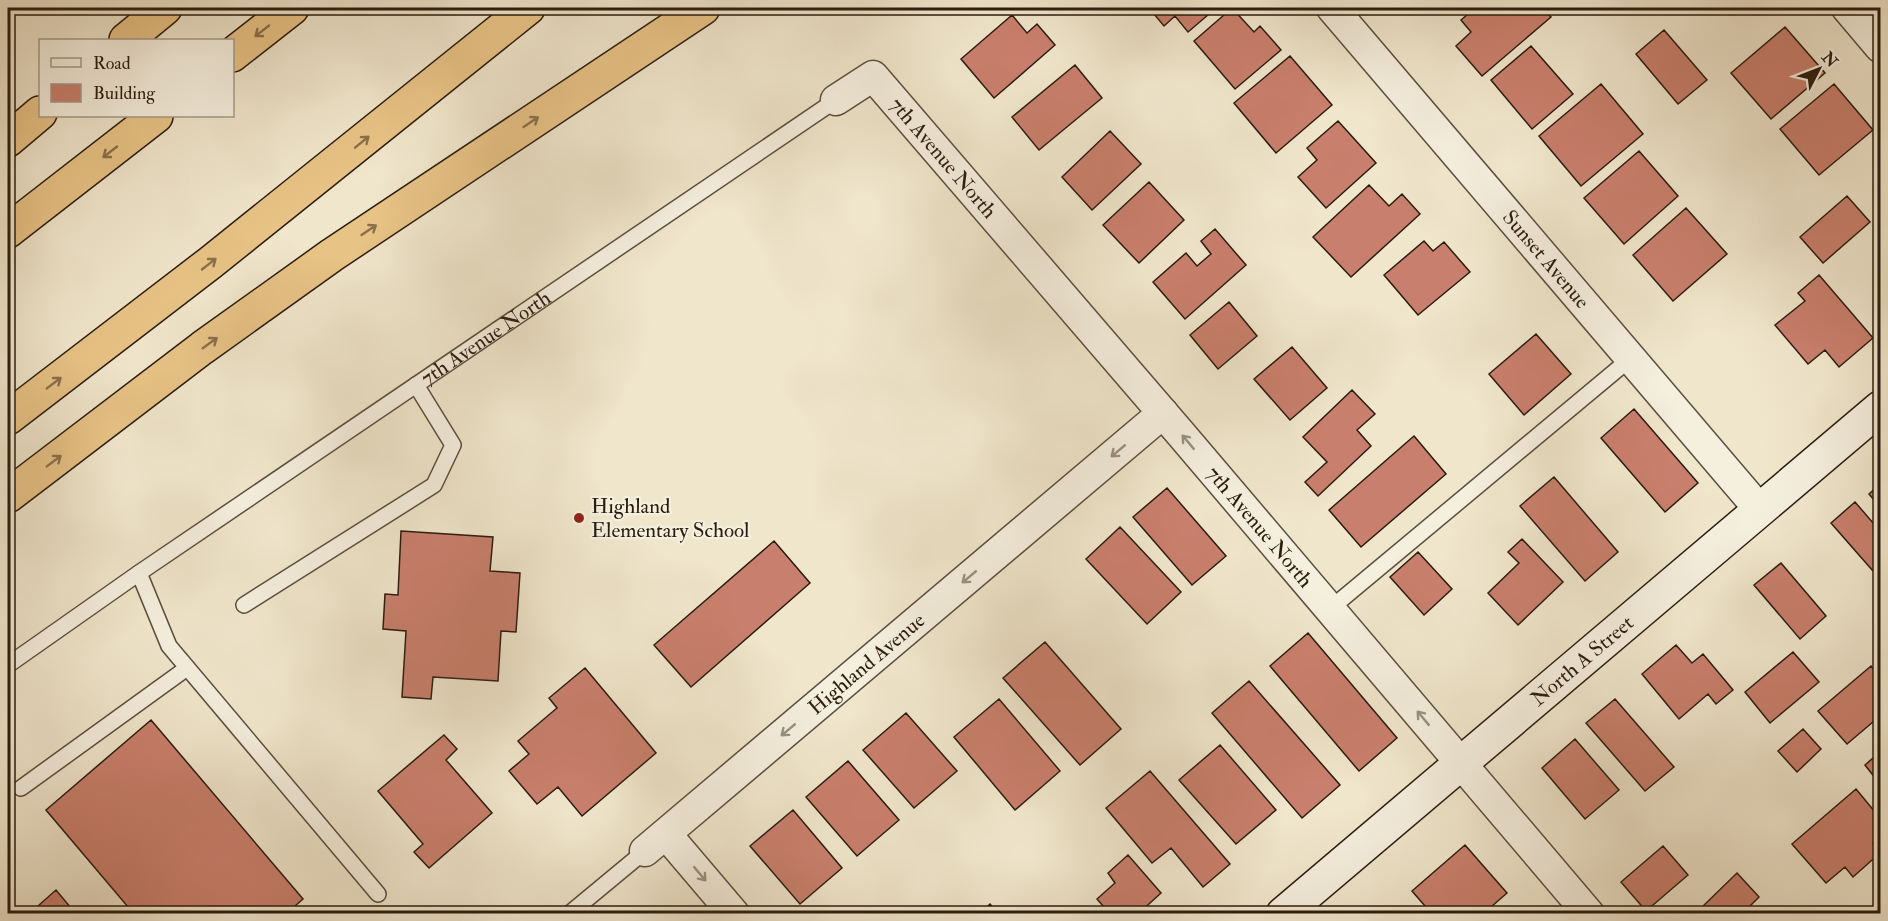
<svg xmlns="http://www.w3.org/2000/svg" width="1888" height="921" viewBox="0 0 1888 921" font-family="'IM FELL Double Pica',serif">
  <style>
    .building { fill: #c97f6d; stroke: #2b1c0f; stroke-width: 1.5 }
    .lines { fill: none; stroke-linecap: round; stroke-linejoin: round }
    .lane-casing { stroke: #5c4e3e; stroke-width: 18 }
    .street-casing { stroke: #5c4e3e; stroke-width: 33 }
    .secondary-casing { stroke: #2b1c0f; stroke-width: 36 }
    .highway-casing { stroke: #2b1c0f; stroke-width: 36 }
    .lane { stroke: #f5efde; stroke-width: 15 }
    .street { stroke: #f5efde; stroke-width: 30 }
    .secondary { stroke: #f5efde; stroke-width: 33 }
    .highway { stroke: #e8c386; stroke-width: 33 }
    .oneway { stroke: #8a704a }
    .oneway2 { stroke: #9a9081 }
    .poi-dot { fill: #8f2418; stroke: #f5efde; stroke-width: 2 }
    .labels { text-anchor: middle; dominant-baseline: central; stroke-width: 4.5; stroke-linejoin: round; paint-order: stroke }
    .street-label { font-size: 21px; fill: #2b1c0f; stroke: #f5efde }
    .poi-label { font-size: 21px; fill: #2b1c0f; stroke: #f5efde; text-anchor: start }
  </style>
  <rect width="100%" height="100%" fill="#f0e6cc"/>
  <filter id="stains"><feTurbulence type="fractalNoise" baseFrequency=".00333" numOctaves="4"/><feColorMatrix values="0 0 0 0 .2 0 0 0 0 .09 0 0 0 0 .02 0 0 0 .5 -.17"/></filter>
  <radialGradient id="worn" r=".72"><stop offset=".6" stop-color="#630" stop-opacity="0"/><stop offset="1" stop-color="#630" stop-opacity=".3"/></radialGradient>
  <!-- building -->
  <path class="building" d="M 1149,8 L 1216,8 L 1188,32 L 1175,16 L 1164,26 Z
    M 1232,8 L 1254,32 L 1260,26 L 1281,50 L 1235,89 L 1194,41 Z
    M 1475,8 L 1542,8 L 1551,17 L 1482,76 L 1456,46 L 1471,32 L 1461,20 Z
    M 1012,15 L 1027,33 L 1037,24 L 1055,45 L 994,98 L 961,59 Z
    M 1785,27 L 1825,73 L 1771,119 L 1731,73 Z
    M 1664,30 L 1707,80 L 1678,104 L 1636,54 Z
    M 1531,46 L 1573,94 L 1532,129 L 1491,80 Z
    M 1290,56 L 1332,105 L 1276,153 L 1234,103 Z
    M 1075,65 L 1102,98 L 1039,150 L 1012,117 Z
    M 1601,84 L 1643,134 L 1581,186 L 1539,136 Z
    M 1834,84 L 1873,130 L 1819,175 L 1780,129 Z
    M 1338,121 L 1376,163 L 1326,208 L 1298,177 L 1317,160 L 1307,148 Z
    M 1110,131 L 1141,164 L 1092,210 L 1062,177 Z
    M 1639,151 L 1678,196 L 1624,244 L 1584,198 Z
    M 1149,182 L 1184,220 L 1139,263 L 1103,225 Z
    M 1369,185 L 1389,206 L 1402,194 L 1420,214 L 1351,277 L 1313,237 Z
    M 1847,196 L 1870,222 L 1823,263 L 1800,237 Z
    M 1686,208 L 1727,254 L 1673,301 L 1633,255 Z
    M 1215,229 L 1246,265 L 1185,319 L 1153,282 L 1186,253 L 1197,266 L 1211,254 L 1201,241 Z
    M 1424,241 L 1433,251 L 1444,242 L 1470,272 L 1418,315 L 1384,275 Z
    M 1819,275 L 1873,338 L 1839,367 L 1825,350 L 1808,364 L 1775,325 L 1805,301 L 1798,293 Z
    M 1229,302 L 1257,336 L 1218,369 L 1190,335 Z
    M 1536,334 L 1571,374 L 1524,415 L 1489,374 Z
    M 1292,347 L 1327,388 L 1290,420 L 1254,379 Z
    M 1352,390 L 1375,414 L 1357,430 L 1371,446 L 1318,496 L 1305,482 L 1327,462 L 1303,437 Z
    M 1634,409 L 1698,483 L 1665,512 L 1601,438 Z
    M 1414,436 L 1446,474 L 1361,547 L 1329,510 Z
    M 1554,477 L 1618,552 L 1585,581 L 1520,506 Z
    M 1880,484 L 1880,507 L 1869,494 Z
    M 1167,488 L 1226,556 L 1192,585 L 1133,517 Z
    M 1855,502 L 1880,531 L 1880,579 L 1831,523 Z
    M 1120,527 L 1181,592 L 1147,624 L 1086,559 Z
    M 401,531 L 493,537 L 490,571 L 520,573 L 516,632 L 501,631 L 498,681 L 433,677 L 431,699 L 402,697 L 406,631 L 383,629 L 385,594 L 398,595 Z
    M 1522,539 L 1563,582 L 1518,625 L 1488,593 L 1519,563 L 1508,552 Z
    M 774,541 L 810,583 L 691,687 L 654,645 Z
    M 1418,552 L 1452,589 L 1424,615 L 1390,577 Z
    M 1781,563 L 1826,616 L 1800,639 L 1754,585 Z
    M 1308,633 L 1397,738 L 1359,771 L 1270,666 Z
    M 1045,642 L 1121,729 L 1080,765 L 1003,678 Z
    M 1676,645 L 1692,663 L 1703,654 L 1733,690 L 1716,704 L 1708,694 L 1679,719 L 1642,674 Z
    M 1793,652 L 1819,682 L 1770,723 L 1745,692 Z
    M 1871,666 L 1880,677 L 1880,716 L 1847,744 L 1818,711 Z
    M 585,668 L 656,753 L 582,816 L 558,787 L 537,804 L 509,771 L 529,754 L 518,741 L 557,708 L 549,698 Z
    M 1249,681 L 1340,785 L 1302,818 L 1212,713 Z
    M 999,699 L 1060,771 L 1015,810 L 954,737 Z
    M 1615,699 L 1674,767 L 1645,791 L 1586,723 Z
    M 906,713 L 957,771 L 914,808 L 863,750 Z
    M 151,720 L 303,899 L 286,914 L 134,914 L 46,810 Z
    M 1803,729 L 1821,749 L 1797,772 L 1778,751 Z
    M 444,735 L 457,749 L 446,760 L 492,813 L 429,868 L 414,852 L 423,844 L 378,791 Z
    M 1575,739 L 1619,790 L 1585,819 L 1542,768 Z
    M 1220,745 L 1276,810 L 1236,844 L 1179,780 Z
    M 1880,752 L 1880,784 L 1865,765 Z
    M 848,761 L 899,820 L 857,856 L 806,797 Z
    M 1150,771 L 1230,864 L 1203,887 L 1171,848 L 1152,863 L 1106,808 Z
    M 1856,789 L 1880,818 L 1880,836 L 1873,843 L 1880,853 L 1853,877 L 1845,867 L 1826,883 L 1792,844 Z
    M 793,810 L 842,868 L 800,904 L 750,846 Z
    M 1465,845 L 1507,893 L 1483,914 L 1432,914 L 1412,891 Z
    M 1663,846 L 1688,875 L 1646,911 L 1621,882 Z
    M 1128,855 L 1161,893 L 1138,914 L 1110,914 L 1097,899 L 1115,883 L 1108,873 Z
    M 1737,873 L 1759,897 L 1742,914 L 1704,914 L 1700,909 Z
    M 56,890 L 76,914 L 29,914 Z
    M 990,904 L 998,914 L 979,914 Z
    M 1409,908 L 1414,914 L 1402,914 Z"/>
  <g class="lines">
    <defs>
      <g id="lane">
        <path d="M 139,573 L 169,646 L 378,894"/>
        <path d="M 244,605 L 434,485 L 453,445 L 416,385"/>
        <path d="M 1330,609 L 1631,358"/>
        <path id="s1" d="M 8,665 L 139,573 L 836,100"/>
        <path d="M 21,788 L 187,668"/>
        <path d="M 569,914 L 645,851"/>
      </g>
      <g id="street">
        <path id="s2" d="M 1332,8 L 1760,510"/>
        <path d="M 1847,8 L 1880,47"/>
        <path id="s3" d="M 836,100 L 873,76 L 1181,434 L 1589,914"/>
        <path d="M 666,834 L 734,914"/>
        <path id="s4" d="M 645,851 L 1163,413"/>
      </g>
      <g id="secondary">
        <path id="s5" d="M 1283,914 L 1880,408"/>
      </g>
      <path id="highway" d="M 126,40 L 165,8
        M 232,55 L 292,8
        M 8,140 L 40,113
        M 8,231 L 156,116
        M 8,418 L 210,263 L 528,8
        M 8,496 L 202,348 L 332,255 L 703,8"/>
    </defs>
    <!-- lane casing -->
    <use href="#lane" class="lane-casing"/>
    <!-- street casing -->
    <use href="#street" class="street-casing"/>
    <!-- secondary casing -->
    <use href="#secondary" class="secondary-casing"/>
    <!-- highway casing -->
    <use href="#highway" class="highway-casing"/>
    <!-- lane -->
    <use href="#lane" class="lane"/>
    <!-- street -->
    <use href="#street" class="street"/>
    <!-- secondary -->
    <use href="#secondary" class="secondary"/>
    <!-- highway -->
    <use href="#highway" class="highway"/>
  </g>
  <!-- one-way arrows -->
  <defs><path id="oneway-shaft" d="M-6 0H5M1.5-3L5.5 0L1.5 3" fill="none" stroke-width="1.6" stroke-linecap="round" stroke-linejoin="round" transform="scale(1.5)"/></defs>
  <g class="oneway">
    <use href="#oneway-shaft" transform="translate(262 31) rotate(142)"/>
    <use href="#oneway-shaft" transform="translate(531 122) rotate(-34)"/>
    <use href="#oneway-shaft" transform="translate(362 142) rotate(-39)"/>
    <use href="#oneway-shaft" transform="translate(110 152) rotate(142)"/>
    <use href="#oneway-shaft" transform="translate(369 230) rotate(-34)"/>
    <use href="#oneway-shaft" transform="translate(209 264) rotate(-38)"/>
    <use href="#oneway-shaft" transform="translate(210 343) rotate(-36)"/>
    <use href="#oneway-shaft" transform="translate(54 383) rotate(-37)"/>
    <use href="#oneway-shaft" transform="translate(54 461) rotate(-37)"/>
  </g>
  <g class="oneway2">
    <use href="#oneway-shaft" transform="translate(1188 442) rotate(-130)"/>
    <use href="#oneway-shaft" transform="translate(1118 451) rotate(140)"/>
    <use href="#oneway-shaft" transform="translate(969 577) rotate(140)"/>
    <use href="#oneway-shaft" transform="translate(1423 718) rotate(-130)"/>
    <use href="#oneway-shaft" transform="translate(788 730) rotate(140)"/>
    <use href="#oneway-shaft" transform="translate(700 874) rotate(50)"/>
  </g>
  <!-- markers -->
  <circle class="poi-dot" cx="579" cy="518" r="6"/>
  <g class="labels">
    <!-- street labels -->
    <g class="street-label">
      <text stroke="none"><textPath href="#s3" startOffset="152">7th Avenue North</textPath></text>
      <text stroke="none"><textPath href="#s2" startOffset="330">Sunset Avenue</textPath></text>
      <text stroke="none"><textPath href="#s1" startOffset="579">7th Avenue North</textPath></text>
      <text stroke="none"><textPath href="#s3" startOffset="638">7th Avenue North</textPath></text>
      <text stroke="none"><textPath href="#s5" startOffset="392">North A Street</textPath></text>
      <text stroke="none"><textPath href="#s4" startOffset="290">Highland Avenue</textPath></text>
    </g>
    <!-- poi labels -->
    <g class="poi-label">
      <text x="591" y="506">Highland<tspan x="591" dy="24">Elementary School</tspan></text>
    </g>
  </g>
  <!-- margin -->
  <rect width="1888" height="921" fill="none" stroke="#f0e6cc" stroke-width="30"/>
  <rect x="9" y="9" width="1870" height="903" fill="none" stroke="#2b1c0f" stroke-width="3"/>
  <rect x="15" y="15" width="1858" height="891" fill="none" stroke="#2b1c0f" stroke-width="1.5"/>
  <!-- legend -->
  <rect x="39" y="39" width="195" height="78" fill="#f5efde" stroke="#a49b8b" stroke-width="1.5"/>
  <rect x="51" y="58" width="30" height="9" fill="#f5efde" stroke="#a49b8b" stroke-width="1.5"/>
  <text x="93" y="69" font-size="18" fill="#2b1c0f">Road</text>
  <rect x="51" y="84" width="30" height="18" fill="#c97f6d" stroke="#a49b8b" stroke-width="1.5"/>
  <text x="93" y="99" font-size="18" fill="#2b1c0f">Building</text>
  <!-- north arrow -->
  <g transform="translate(1819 69) rotate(48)" stroke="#f5efde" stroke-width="4.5" paint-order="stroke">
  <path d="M0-4.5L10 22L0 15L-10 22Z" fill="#2b1c0f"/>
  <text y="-9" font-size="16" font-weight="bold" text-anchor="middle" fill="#2b1c0f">N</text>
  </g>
  <rect width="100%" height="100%" filter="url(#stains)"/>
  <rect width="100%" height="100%" fill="url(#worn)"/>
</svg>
